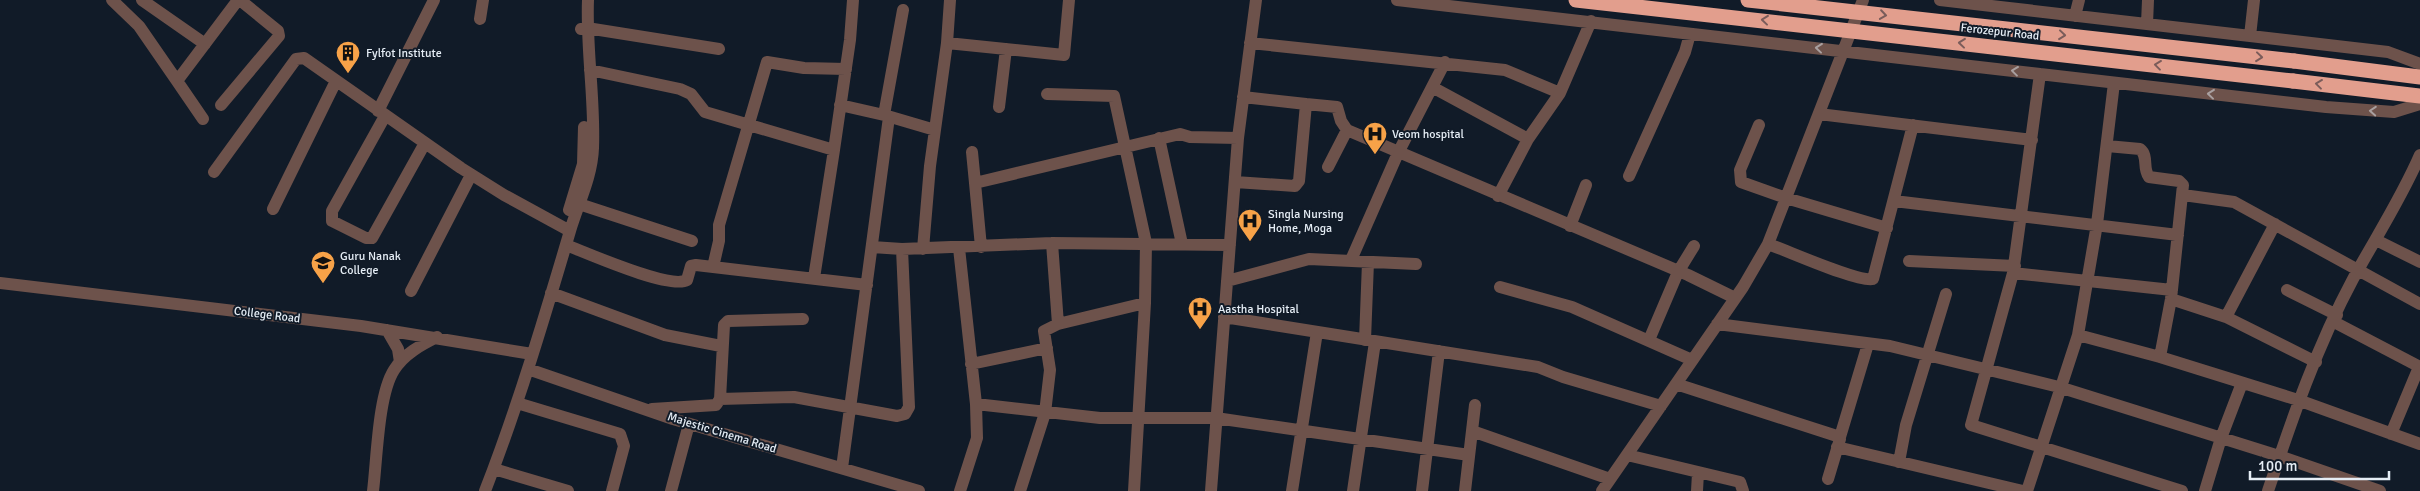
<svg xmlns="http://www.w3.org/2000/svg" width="2420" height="491" viewBox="0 0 2420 491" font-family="Signika,sans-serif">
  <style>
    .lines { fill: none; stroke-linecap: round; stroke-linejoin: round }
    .minor { stroke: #6d524b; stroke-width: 12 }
    .highway { stroke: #e29e8d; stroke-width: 15 }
    .highway-bridge { stroke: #e29e8d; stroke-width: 15 }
    .oneway { stroke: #7a5c5a }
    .oneway2 { stroke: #a9a0a0 }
    .labels { text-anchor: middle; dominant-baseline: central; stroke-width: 4; stroke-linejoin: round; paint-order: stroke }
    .street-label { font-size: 12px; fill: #e5edf5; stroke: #111b28 }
    .poi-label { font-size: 12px; fill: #e5edf5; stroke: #111b28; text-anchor: start }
  </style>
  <rect width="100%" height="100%" fill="#111b28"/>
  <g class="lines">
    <!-- minor -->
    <path class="minor" d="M 112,0 L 139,26 L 177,81
      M 142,0 L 205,44
      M 1397,0 L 2326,107 L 2394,112 L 2420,104
      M 1940,0 L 2388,52 L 2420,64
      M 903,10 L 884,115 L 935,130
      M 2075,16 L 2079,0
      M 480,19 L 483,0
      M 2147,24 L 2148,0
      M 581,29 L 587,28 L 719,49
      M 2250,36 L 2254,0
      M 947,43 L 950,0
      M 1250,43 L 1505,70 L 1560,93
      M 590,70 L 680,89 L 691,94 L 705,112 L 834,150 L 850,40 L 853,0
      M 2040,74 L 2013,273 L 1971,425 L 2182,491
      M 1432,87 L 1528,139
      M 1047,94 L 1114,96 L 1146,243 L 1145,303 L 1134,491
      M 1306,104 L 1337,107 L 1341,121 L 1347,130 L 1688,275 L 1735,298
      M 221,105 L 279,36 L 278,31 L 240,0
      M 840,105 L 884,115
      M 999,107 L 1006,49
      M 378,111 L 434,0
      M 1819,114 L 2032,140
      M 385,116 L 332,211 L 332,221 L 366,238 L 372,238 L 425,143
      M 203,119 L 177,81 L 238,0
      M 1759,125 L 1740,170 L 1741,182 L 1786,198 L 1887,228
      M 1159,138 L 1182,244
      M 2107,146 L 2140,149 C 2149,156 2142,168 2149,177 L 2179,181 L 2183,185 L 2171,299 L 2160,357
      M 972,152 L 975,183
      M 1328,167 L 1347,130
      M 214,172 L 296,59 L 304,58 L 461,168 L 504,195 L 570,231
      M 1629,176 L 1685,52 L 1690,34
      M 1235,182 L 1295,186 L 1299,181 L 1306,104 L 1243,97
      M 2183,195 L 2234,202 L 2420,304
      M 1498,196 L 1528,139 L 1560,93 L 1591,21
      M 1894,201 L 2178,235
      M 579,204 L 692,241
      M 273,209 L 336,81
      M 569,210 L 583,164 L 584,127
      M 1570,226 L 1586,185
      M 2376,240 L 2420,262
      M 1052,243 L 1058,324
      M 1768,244 C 1786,250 1859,283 1873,279 L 1913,125
      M 566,245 C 587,253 670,290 687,280 L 691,266 L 696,265 L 867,285
      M 981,247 L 975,183 L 1180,134 L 1190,137 L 1238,138
      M 959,248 L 976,404 L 977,438 L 960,491
      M 902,249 L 1052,243 L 1230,245
      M 923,249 L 930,166 L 947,43 L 1064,55 L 1069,0
      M 1351,260 L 1398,153 L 1445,62
      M 1909,261 L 2015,266
      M 713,267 L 719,241 L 719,225 L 767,62 L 804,68 L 846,69
      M 2013,273 L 2172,290
      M 814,278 L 834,150
      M 1227,281 L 1309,259 L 1416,264
      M 0,283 L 361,326 L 532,354
      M 1500,287 L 1572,307 L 1692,360
      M 2287,290 L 2337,315
      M 411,291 L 471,175
      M 551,293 L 665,335 L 721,346
      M 2171,299 L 2226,317 L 2316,362
      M 1224,317 L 1538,367 L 1563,377 L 1661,406
      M 2226,317 L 2275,224
      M 2334,322 L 2420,367
      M 1717,324 L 1890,346 L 2059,387 L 2279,456 L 2380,491
      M 387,330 L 398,349 L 400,362
      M 2078,335 L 2160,357 L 2298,400 L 2420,444
      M 1365,340 L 1368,262
      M 1649,340 L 1678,272 L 1694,246
      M 971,364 L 1047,348
      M 528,369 L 673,419 L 919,491
      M 1676,384 L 1840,437 L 1868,344
      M 720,399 L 794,397 L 897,416 L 905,414 L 909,407 L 902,249 L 872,247
      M 517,403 L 620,434 L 624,446 L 612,491
      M 976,404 L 1100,418 L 1216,418 L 1469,455
      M 652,409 L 716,405 L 720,399 L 724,325 L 728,321 L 803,319
      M 1472,431 L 1610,479
      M 2391,434 L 2419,367
      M 1837,447 L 2023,491
      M 1627,455 L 1740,482 L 1743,491
      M 1899,462 L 1906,425 L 1946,294
      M 842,468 L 889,117
      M 494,469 L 568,491
      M 1828,479 L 1840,439
      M 373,491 C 377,459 378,395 394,370 C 404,354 421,345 437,337
      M 485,491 C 518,406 544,319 570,231 C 578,204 592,177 593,148 C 595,99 586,49 588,0
      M 671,491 L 689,424
      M 1020,491 L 1045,413 L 1050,370 L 1044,331 L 1058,324 L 1145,303
      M 1211,491 L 1238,138 L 1256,0
      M 1292,491 L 1317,332
      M 1353,491 L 1375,342
      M 1422,491 L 1439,351
      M 1465,491 L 1475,405
      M 1602,491 L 1743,287 L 1768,244 L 1863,0
      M 1697,491 L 1698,473
      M 2027,491 L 2078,335 L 2097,224 L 2114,83
      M 2205,491 L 2221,438 L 2242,383
      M 2268,491 C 2292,419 2317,346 2353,279 C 2376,237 2401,199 2420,155"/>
    <!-- highway -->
    <path class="highway" d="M 2294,61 L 2420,77
      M 2293,81 L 2420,96"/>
    <!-- highway-bridge -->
    <path class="highway-bridge" d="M 1576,0 L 2293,81
      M 1748,0 L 2294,61"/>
  </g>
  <!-- one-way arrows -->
  <defs><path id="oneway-chevron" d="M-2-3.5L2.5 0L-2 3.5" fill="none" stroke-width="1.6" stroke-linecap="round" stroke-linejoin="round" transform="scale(1.25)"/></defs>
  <g class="oneway">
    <use href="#oneway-chevron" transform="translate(1883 15) rotate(8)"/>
    <use href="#oneway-chevron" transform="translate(1765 20) rotate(-174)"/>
    <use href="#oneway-chevron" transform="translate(2062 35) rotate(6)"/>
    <use href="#oneway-chevron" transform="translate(1962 43) rotate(-174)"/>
    <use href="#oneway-chevron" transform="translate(2259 57) rotate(6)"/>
    <use href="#oneway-chevron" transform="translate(2158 65) rotate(-173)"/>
    <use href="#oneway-chevron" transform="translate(2319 84) rotate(-173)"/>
  </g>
  <g class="oneway2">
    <use href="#oneway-chevron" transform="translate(1819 48) rotate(-174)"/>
    <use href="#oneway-chevron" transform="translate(2015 71) rotate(-173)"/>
    <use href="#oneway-chevron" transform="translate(2211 94) rotate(-174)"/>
    <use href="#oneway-chevron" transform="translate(2373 111) rotate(-176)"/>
  </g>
  <!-- icons -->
  <defs>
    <symbol id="building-pin" viewBox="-11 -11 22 30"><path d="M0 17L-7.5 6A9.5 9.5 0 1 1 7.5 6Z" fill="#f7a248" stroke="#111b28"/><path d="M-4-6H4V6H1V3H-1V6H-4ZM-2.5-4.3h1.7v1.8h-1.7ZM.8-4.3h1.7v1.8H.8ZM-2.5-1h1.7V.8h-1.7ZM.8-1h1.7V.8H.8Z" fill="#111"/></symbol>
    <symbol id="hospital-pin" viewBox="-11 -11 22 30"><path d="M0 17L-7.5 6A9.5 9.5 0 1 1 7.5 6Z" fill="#f7a248" stroke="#111b28"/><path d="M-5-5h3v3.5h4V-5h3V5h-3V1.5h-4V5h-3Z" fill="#111"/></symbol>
    <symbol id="university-pin" viewBox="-11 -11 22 30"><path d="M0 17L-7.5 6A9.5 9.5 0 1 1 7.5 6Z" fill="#f7a248" stroke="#111b28"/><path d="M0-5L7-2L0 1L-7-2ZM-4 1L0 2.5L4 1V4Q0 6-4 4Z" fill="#111"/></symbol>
  </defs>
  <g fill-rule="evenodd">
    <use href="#building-pin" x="334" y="39" width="28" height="38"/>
    <use href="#hospital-pin" x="1361" y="120" width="28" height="38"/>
    <use href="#hospital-pin" x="1236" y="207" width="28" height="38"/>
    <use href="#university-pin" x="309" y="249" width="28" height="38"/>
    <use href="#hospital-pin" x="1186" y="295" width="28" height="38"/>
  </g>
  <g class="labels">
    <!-- street labels -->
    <g class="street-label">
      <text transform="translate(2000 32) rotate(6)">Ferozepur Road</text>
      <text transform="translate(267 315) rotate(7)">College Road</text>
      <text transform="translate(722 433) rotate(17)">Majestic Cinema Road</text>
    </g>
    <!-- poi labels -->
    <g class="poi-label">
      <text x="366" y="53">Fylfot Institute</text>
      <text x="1392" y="134">Veom hospital</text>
      <text x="1268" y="214">Singla Nursing<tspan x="1268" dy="14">Home, Moga</tspan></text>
      <text x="340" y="256">Guru Nanak<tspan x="340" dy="14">College</tspan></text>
      <text x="1218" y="309">Aastha Hospital</text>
    </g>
  </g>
  <!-- scale -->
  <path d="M2250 471v8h139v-8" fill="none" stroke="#e5edf5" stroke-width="2.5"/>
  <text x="2258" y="471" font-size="15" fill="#e5edf5" stroke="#111b28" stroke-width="4" paint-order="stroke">100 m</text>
</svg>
